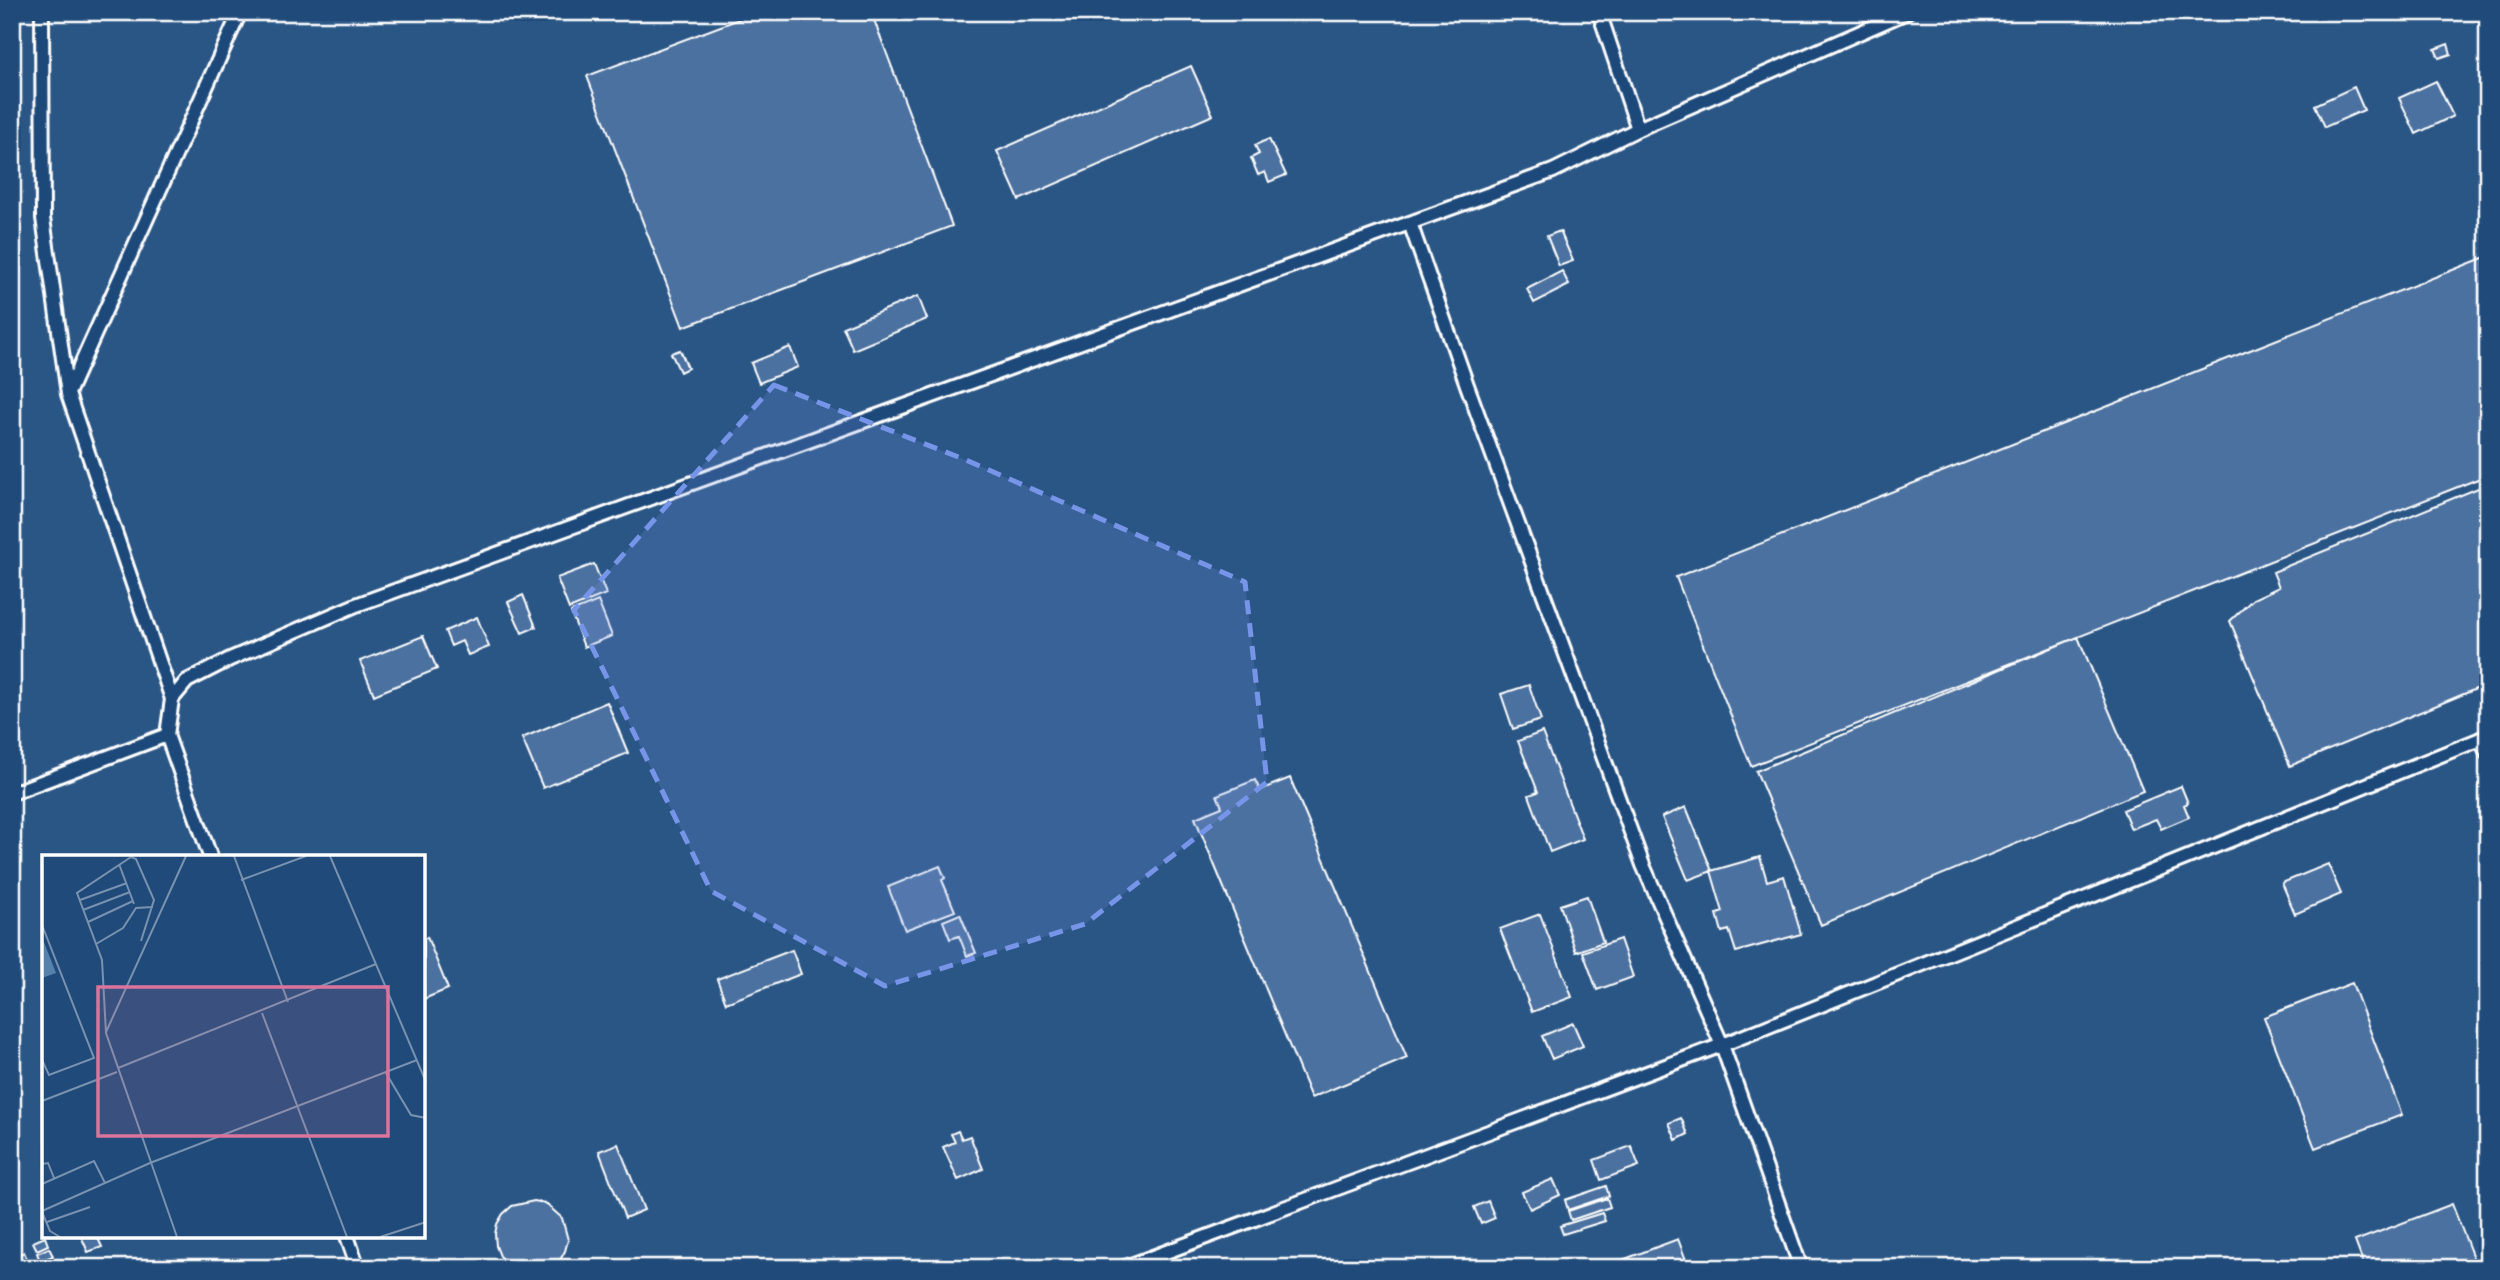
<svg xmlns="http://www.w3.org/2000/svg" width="2500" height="1280" viewBox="0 0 2500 1280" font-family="'Playpen Sans',sans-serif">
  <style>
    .built { fill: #2c5685; fill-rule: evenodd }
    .building { fill: #4c71a0; stroke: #fff; stroke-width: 2 }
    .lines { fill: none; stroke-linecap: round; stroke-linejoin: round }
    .service-casing { stroke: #fff; stroke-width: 18 }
    .service { stroke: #1f4a7a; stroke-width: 12 }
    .marked { fill: #7795e8; fill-opacity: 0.2; stroke: #7795e8; stroke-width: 5; stroke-dasharray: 14 9; stroke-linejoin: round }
    .inset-road { fill: none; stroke: #7992af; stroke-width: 2 }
    .view { fill: #da749d; fill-opacity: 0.15; stroke: #da749d; stroke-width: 3.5 }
    .inset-edge { fill: none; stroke: #fff; stroke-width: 3.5 }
  </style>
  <rect width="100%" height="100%" fill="#1f4a7a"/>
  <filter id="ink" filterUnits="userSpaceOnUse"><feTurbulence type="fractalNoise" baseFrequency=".0143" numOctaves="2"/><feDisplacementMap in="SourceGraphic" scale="14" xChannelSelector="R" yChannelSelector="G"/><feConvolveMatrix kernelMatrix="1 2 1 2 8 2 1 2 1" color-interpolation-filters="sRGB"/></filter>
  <g filter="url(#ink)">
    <!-- built -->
    <path class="built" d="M 12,12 L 2488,12 L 2488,1268 L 12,1268 ZM 44,856 L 424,856 L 424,1236 L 44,1236 Z"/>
    <!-- building -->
    <path class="building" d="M 758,12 L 871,12 L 952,226 L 683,327 L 587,76 Z
      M 2448,44 L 2451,54 L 2439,58 L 2435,49 Z
      M 1191,66 L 1213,115 L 1019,200 L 997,151 Z
      M 2436,81 L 2453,116 L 2416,134 L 2399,98 Z
      M 2354,87 L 2364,110 L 2325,127 L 2315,105 Z
      M 1269,139 L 1286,175 L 1269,182 L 1265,172 L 1258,175 L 1251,158 L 1259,154 L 1255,145 Z
      M 1560,231 L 1573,261 L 1559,266 L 1547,236 Z
      M 2488,256 L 2488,475 L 1751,766 L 1676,577 Z
      M 1562,271 L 1569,285 L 1534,303 L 1527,289 Z
      M 918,296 L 927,319 L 853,350 L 843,327 Z
      M 790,347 L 798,367 L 759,383 L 751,363 Z
      M 680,350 L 688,368 L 680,372 L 671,353 Z
      M 2488,484 L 2488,684 L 2290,766 L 2230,621 L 2253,599 L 2279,587 L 2273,572 Z
      M 594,564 L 606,594 L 569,609 L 557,578 Z
      M 523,595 L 536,627 L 522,633 L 508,602 Z
      M 598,601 L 612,636 L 584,647 L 571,612 Z
      M 477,617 L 489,647 L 468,655 L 462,641 L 451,646 L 445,631 Z
      M 423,636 L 437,669 L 374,695 L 360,661 Z
      M 2078,637 L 2143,791 L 1821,925 L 1756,771 Z
      M 1529,685 L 1541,720 L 1513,729 L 1501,694 Z
      M 607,702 L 628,753 L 543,788 L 522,738 Z
      M 1542,732 L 1583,839 L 1550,852 L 1529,795 L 1538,792 L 1518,741 Z
      M 1290,778 L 1407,1058 L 1311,1098 L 1195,818 L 1222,807 L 1217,795 L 1255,780 L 1260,790 Z
      M 2181,786 L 2188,803 L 2184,805 L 2189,817 L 2161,829 L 2156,819 L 2131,829 L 2123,810 Z
      M 1686,807 L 1712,871 L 1688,880 L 1662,817 Z
      M 1760,857 L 1767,881 L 1784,876 L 1801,934 L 1736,952 L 1729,930 L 1722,932 L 1717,914 L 1723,912 L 1711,871 Z
      M 2328,864 L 2341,894 L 2295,914 L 2282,883 Z
      M 940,866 L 945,878 L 942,880 L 955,911 L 905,930 L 888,887 Z
      M 1587,896 L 1603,942 L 1576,952 L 1560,905 Z
      M 960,914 L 976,953 L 967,956 L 959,936 L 950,939 L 943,921 Z
      M 1540,914 L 1572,997 L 1532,1012 L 1500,929 Z
      M 427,937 L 448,989 L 424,999 L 424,939 Z
      M 1620,939 L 1633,977 L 1597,990 L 1583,952 Z
      M 792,950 L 801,974 L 726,1003 L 717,979 Z
      M 2352,983 L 2402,1115 L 2315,1148 L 2264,1017 Z
      M 1573,1023 L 1583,1046 L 1552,1059 L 1542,1036 Z
      M 1681,1118 L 1688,1134 L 1676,1140 L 1669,1123 Z
      M 958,1131 L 962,1139 L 970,1136 L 983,1169 L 958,1180 L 943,1147 L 955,1142 L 951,1134 Z
      M 618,1144 L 644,1210 L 625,1218 L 599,1151 Z
      M 1631,1146 L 1639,1166 L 1601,1180 L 1594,1160 Z
      M 1553,1179 L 1560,1195 L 1530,1209 L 1522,1192 Z
      M 1606,1186 L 1609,1196 L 1568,1210 L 1565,1200 Z
      M 1607,1198 L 1610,1207 L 1571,1220 L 1568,1211 Z
      M 534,1201 L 545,1203 L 562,1218 L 568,1240 L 565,1251 L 560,1260 L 551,1268 L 512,1268 L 500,1256 L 496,1246 L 495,1234 L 497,1224 L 503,1214 L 512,1206 Z
      M 1488,1201 L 1495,1218 L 1481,1224 L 1474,1207 Z
      M 2452,1204 L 2477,1268 L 2365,1268 L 2355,1241 Z
      M 1602,1213 L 1605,1221 L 1563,1234 L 1560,1226 Z
      M 81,1236 L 97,1236 L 102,1247 L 88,1252 Z
      M 45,1237 L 48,1245 L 37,1250 L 33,1242 Z
      M 1678,1239 L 1689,1268 L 1601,1268 Z
      M 49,1248 L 53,1256 L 40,1261 L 37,1253 Z
      M 24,1252 L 31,1268 L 15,1268 L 12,1257 Z"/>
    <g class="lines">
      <defs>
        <path id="service" d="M 42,12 L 43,218 L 68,394 L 172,699 L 167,735 L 210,856
          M 1599,12 L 1638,129
          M 2485,12 L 2488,18
          M 1410,223 L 1467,385 L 1643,865 L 1722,1045 L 1801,1268
          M 69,391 L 240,12
          M 172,699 L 187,681 L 230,659 L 356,605 L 1553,171 L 1638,129 L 1907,12
          M 2480,739 L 2488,754
          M 12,793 L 167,735
          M 347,1236 L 358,1268
          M 1123,1268 L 1722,1045 L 2488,736"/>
      </defs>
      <!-- service casing -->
      <use href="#service" class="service-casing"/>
      <!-- service -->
      <use href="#service" class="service"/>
    </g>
  </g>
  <!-- marked area -->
  <path class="marked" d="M 774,385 L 966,460 L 1245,582 L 1267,782 L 1085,924 L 885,986 L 711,891 L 574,610 Z"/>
  <!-- overview -->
  <g transform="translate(42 855)">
    <rect width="383" height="383" fill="#1f4a7a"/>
    <path d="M 0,82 L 14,118 L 0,123 Z" fill="#5581ab"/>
    <path class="inset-road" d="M 192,1 L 246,147M 288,1 L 384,227M 77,9 L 92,49M 199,25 L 264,1M 38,45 L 85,28M 41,55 L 88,37M 46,67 L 91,46M 0,70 L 52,203 L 7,220 L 0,205M 99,86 L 112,45 L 94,4 L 89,2 L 35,38 L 60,105 L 64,178 L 135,382M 54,89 L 81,73 L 94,53 L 111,52M 220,158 L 305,382M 64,177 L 144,1M 76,213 L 334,109M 344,218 L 369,260 L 384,263M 0,246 L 75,217M 0,309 L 6,308 L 12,323M 0,329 L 52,306 L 63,328M 0,356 L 108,308 L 375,205M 0,357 L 8,376 L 18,382M 5,367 L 48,352M 338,382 L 384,367"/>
    <path class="view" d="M 56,132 L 346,132 L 346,281 L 56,281 Z"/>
    <rect width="383" height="383" class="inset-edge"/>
  </g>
  <!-- margin -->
  <rect width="2500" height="1280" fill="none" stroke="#1f4a7a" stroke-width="42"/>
  <rect x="21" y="21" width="2458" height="1238" fill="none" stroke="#fff" stroke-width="2.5" filter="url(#ink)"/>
</svg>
